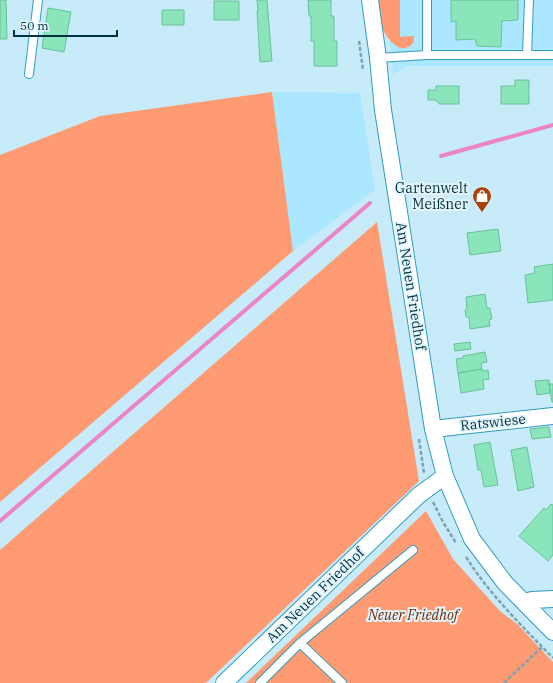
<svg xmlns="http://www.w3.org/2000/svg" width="553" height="683" viewBox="0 0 553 683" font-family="'IBM Plex Serif',serif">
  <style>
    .built { fill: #abe8ff }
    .green { fill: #fe9b72 }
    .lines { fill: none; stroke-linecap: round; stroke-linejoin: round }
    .stream { stroke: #eb85c5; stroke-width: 4 }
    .building { fill: #8be5bb; stroke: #68c29a }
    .lane-casing { stroke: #319cbd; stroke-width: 10 }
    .street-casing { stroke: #319cbd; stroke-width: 18 }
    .path { stroke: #7ba3b1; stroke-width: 2.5; stroke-dasharray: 4 2; stroke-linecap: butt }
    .lane { stroke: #fff; stroke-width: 8 }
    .street { stroke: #fff; stroke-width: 16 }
    .labels { text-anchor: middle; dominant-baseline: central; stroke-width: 4; stroke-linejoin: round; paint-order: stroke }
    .poi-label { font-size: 14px; fill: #02313f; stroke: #e3f5fc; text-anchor: end }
    .street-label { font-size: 14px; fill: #02313f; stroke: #e3f5fc }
    .park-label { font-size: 14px; font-style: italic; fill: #6e2b08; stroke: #e3f5fc }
  </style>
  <rect width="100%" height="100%" fill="#c7ebf9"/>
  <!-- built -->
  <path class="built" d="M 386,0 L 553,0 L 553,66 L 406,66 L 393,75 Z
    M 272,92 L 360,93 L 375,190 L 293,251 Z"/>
  <!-- green -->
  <path class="green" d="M 376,0 L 400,0 L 400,37 L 414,36 C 414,41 413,45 408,47 C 396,53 385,34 380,25 C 377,18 377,8 376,0 Z
    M 272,92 L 293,251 L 0,502 L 0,155 L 100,116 Z
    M 377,222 L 419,481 L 206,683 L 0,683 L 0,550 Z
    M 426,511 L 453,559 L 500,611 L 517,624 L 553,662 L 553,683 L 246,683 Z"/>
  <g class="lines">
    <!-- stream -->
    <path class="stream" d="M 441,156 L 553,125
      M 0,521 L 370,203"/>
  </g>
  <!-- building -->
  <path class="building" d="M 0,0 L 6,0 L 7,39 L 0,39 Z
    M 257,0 L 267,0 L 272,61 L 260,62 L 257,11 L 258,11 Z
    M 308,0 L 331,0 L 331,16 L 334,16 L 334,41 L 337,41 L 337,66 L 314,66 L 314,41 L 311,41 L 311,16 L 309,16 Z
    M 451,0 L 518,0 L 518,20 L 502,21 L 501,47 L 477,46 L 475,39 L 456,40 L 456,21 L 451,22 Z
    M 214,1 L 239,1 L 239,20 L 214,20 Z
    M 48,8 L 71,12 L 64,52 L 42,48 Z
    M 162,10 L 184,10 L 184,25 L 162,25 Z
    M 515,80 L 529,80 L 529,104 L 501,104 L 501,86 L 515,86 Z
    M 436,86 L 459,86 L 459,104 L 439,104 L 436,100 L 428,100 L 428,90 L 436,90 Z
    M 498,229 L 501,251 L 470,255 L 467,233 Z
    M 553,264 L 553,300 L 528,303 L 525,275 L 535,273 L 534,267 Z
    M 485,294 L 487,308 L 490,308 L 492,319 L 489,320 L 490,326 L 470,329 L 469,317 L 466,317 L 465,310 L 467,309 L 466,297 Z
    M 470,342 L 471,349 L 455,351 L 454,344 Z
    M 485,352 L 487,362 L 481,363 L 482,369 L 458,373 L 456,359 L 463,358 L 463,356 Z
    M 482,369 L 482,371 L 488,370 L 489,379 L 483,380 L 484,389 L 461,393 L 458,373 Z
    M 549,380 L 550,393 L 537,395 L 535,381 Z
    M 549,384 L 553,384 L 553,402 L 552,402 Z
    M 549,427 L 551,437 L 532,439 L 530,429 Z
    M 490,442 L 498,485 L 484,487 L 481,470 L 478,470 L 474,445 Z
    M 527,447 L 534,487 L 518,491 L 511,450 Z
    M 551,504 L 553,505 L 553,555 L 548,561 L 519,536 L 544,508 L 546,510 Z"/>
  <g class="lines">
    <defs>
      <path id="lane" d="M 427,0 L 427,55
        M 527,55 L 529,0
        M 378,58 L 427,55 L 553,55
        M 29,74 L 38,0
        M 300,643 L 342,683
        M 260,683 L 300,643 L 413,550"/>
      <path id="street" d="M 370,0 L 378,58 L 383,110 L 433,429 L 445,476 L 472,539 L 505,583 L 553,632
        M 433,429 L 553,416
        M 524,602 L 532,600 L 553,599
        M 224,683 L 419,495 L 445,476"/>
    </defs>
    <!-- lane casing -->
    <use href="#lane" class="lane-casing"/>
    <!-- street casing -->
    <use href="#street" class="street-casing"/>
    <!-- path -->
    <path class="path" d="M 359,41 L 363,70
      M 419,439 L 424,473
      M 433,502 L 443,522 L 456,543
      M 466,557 C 490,595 522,626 553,658
      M 504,683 L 542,647"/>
    <!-- lane -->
    <use href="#lane" class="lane"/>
    <!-- street -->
    <use href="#street" class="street"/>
  </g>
  <!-- icons -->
  <defs>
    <symbol id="shop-pin" viewBox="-11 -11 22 30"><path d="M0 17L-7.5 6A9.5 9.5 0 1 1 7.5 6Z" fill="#a5420c" stroke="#e3f5fc"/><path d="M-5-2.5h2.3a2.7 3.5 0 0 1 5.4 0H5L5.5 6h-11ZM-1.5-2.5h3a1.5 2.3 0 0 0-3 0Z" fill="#fff"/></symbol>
  </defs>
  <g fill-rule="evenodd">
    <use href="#shop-pin" x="471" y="185" width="22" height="30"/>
  </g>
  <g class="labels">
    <!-- poi labels -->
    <g class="poi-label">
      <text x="468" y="188">Gartenwelt<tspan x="468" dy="16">Meißner</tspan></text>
    </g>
    <!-- street labels -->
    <g class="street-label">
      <text transform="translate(411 286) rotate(81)">Am Neuen Friedhof</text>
      <text transform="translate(493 422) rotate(-6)">Ratswiese</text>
      <text transform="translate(315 595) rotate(-44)">Am Neuen Friedhof</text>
    </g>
    <!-- park labels -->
    <g class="park-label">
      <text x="413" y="615">Neuer Friedhof</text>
    </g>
  </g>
  <!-- scale -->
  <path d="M14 30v6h103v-6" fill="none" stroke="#02313f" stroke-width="2"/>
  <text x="20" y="30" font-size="12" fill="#02313f" stroke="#e3f5fc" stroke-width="3" paint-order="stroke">50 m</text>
</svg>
